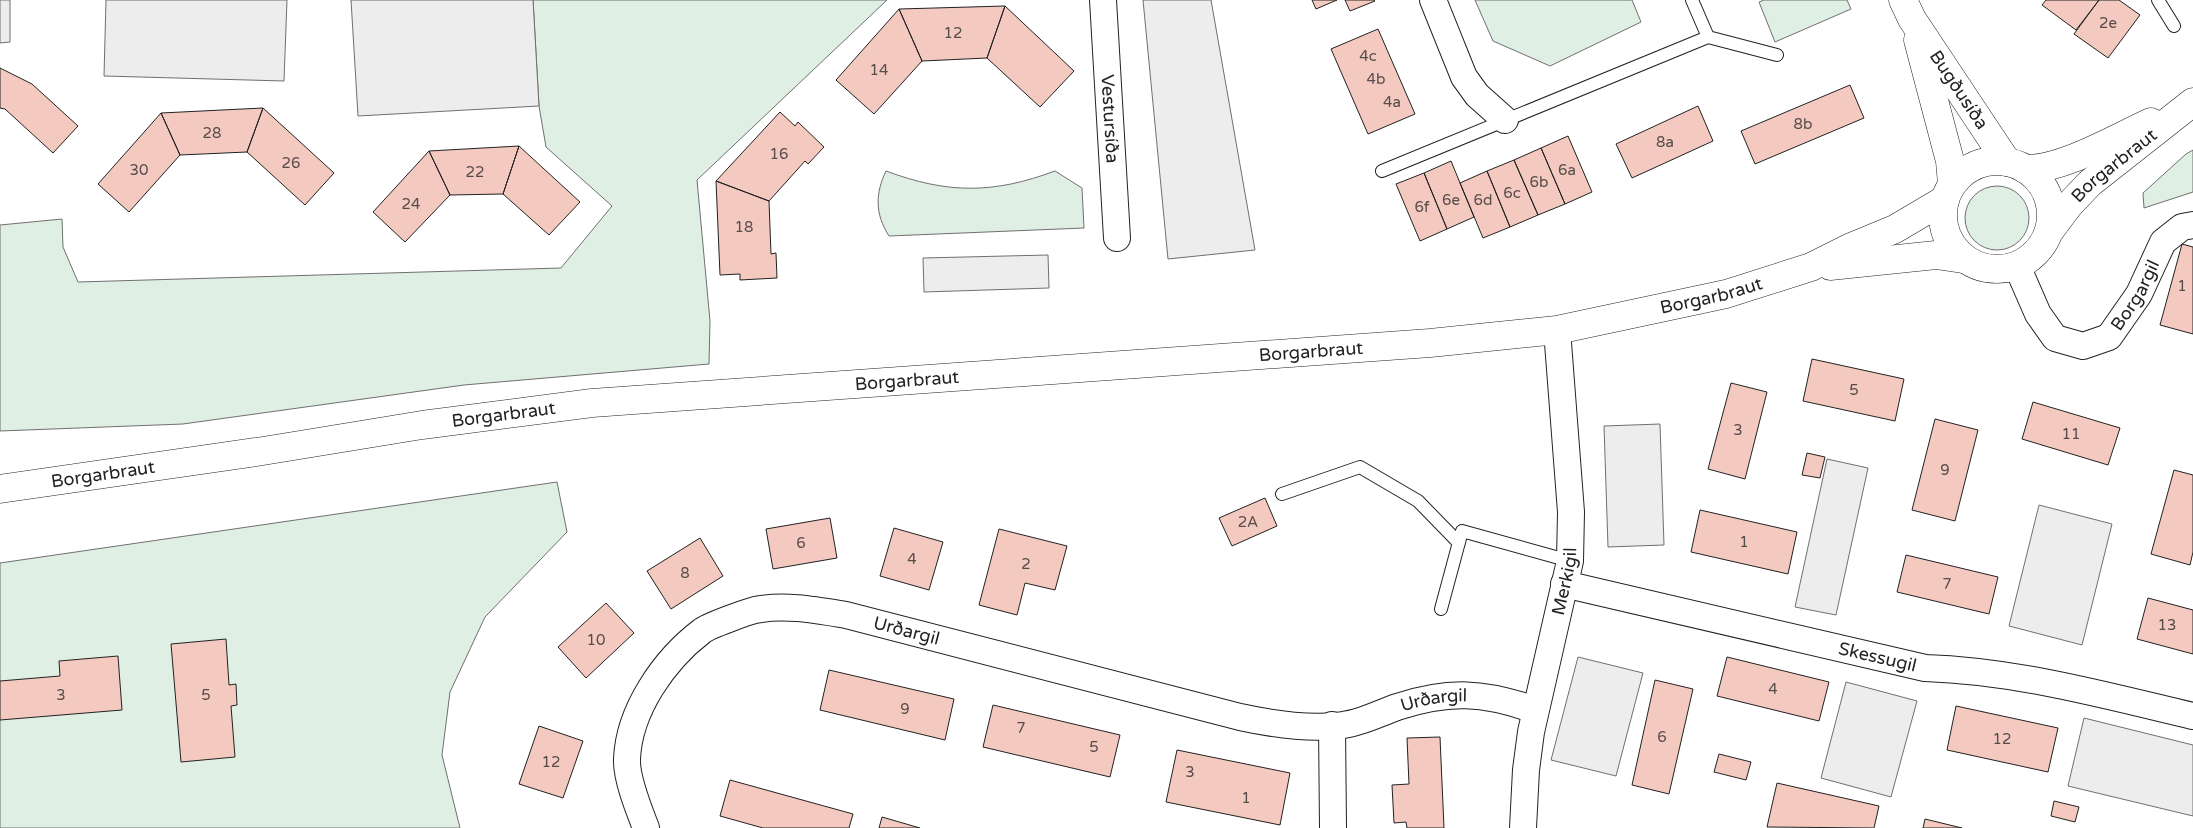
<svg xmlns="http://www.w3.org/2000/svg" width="2193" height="828" viewBox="0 0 2193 828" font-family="'Varela Round',sans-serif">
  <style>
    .green { fill: #e0efe3; stroke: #6f6f6f }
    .parking { fill: #ededed; stroke: #6f6f6f }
    .building { fill: #f3c9c0; stroke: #222 }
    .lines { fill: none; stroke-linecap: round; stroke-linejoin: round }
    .service-casing { stroke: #222; stroke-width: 14 }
    .minor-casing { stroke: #222; stroke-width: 28 }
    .tertiary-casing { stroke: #222; stroke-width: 29 }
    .service { stroke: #fff; stroke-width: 12 }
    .minor { stroke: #fff; stroke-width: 26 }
    .tertiary { stroke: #fff; stroke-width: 28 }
    .labels { text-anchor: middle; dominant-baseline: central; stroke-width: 4; stroke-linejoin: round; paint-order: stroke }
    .number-label { font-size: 15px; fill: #564c4a }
    .street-label { font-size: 18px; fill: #222; stroke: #fff }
  </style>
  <rect width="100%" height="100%" fill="#fff"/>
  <!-- green -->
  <path class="green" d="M 533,0 L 887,0 L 697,180 L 710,321 L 709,364 L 464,385 L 183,424 L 0,431 L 0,225 L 62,219 L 63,247 L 78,282 L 561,268 L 612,206 L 546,147 L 539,106 Z
    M 1475,0 L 1632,0 L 1641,22 L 1550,66 L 1493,41 Z
    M 1764,0 L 1847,0 L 1851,9 L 1775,42 L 1759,2 Z
    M 2193,150 L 2193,192 L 2144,208 L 2143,193 L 2186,154 Z
    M 886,171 C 948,194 993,194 1055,171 L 1082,188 L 1084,228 L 889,236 C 875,214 875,194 886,171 Z
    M1965 218a32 32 0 1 1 64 0a32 32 0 1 1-64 0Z
    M 557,482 L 567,532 L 485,617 L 450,692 L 442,755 L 460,828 L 0,828 L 0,563 Z"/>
  <!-- parking -->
  <path class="parking" d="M 0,0 L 10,0 L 10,42 L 0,43 Z
    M 106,0 L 287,0 L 284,81 L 104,76 Z
    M 351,0 L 533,0 L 539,106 L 358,116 Z
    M 1143,0 L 1211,0 L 1255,250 L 1168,259 Z
    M 1048,255 L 1049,288 L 924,292 L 923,258 Z
    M 1660,424 L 1664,545 L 1608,547 L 1604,426 Z
    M 1827,459 L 1868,468 L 1836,615 L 1795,607 Z
    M 2039,505 L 2112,524 L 2082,645 L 2009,626 Z
    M 1578,657 L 1643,673 L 1616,776 L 1551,760 Z
    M 1846,682 L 1917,701 L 1891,797 L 1821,778 Z
    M 2084,718 L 2193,745 L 2193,816 L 2068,786 Z"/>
  <!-- building -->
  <path class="building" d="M 1312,0 L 1337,0 L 1316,9 Z
    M 1345,0 L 1374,0 L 1375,1 L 1350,11 Z
    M 2046,0 L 2099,0 L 2076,30 L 2042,5 Z
    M 2099,0 L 2119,0 L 2140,15 L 2108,58 L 2074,34 Z
    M 1005,6 L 1074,71 L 1040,107 L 987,58 Z
    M 1005,6 L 987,58 L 922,61 L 899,9 Z
    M 899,9 L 922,61 L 874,114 L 836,80 Z
    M 1378,29 L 1415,114 L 1368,134 L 1331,49 Z
    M 0,68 L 32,84 L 78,126 L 53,153 L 5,109 L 0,108 Z
    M 1850,85 L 1864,118 L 1755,164 L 1741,131 Z
    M 1698,106 L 1713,141 L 1632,178 L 1616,144 Z
    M 263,108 L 334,173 L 305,205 L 247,152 Z
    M 263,108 L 247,152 L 180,155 L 161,113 Z
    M 780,112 L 795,126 L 798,122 L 824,147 L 808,164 L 805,161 L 769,201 L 716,181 Z
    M 161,113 L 180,155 L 129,212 L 98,184 Z
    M 1568,136 L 1592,192 L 1565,204 L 1541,148 Z
    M 519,146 L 580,202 L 549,235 L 503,194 Z
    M 519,146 L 503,194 L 450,195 L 429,151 Z
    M 1541,148 L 1565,204 L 1538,215 L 1514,160 Z
    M 429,151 L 450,195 L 405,242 L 373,212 Z
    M 1514,160 L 1538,215 L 1510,227 L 1487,171 Z
    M 1451,161 L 1474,217 L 1447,229 L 1424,173 Z
    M 1487,171 L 1510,227 L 1483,238 L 1460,183 Z
    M 1424,173 L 1447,229 L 1420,241 L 1396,184 Z
    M 716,181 L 769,201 L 771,254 L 776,253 L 777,278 L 740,280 L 740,274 L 720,275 Z
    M 2182,244 L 2193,247 L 2193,334 L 2160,325 Z
    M 1812,359 L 1904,379 L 1895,421 L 1803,401 Z
    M 1731,383 L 1767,392 L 1745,479 L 1708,469 Z
    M 2033,402 L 2120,428 L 2108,465 L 2022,439 Z
    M 1935,419 L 1978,430 L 1955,521 L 1912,510 Z
    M 1807,453 L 1825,457 L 1820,478 L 1802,475 Z
    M 2174,470 L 2193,475 L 2193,552 L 2190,565 L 2151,554 Z
    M 1265,498 L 1277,526 L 1232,546 L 1219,518 Z
    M 1700,510 L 1797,532 L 1788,574 L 1691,552 Z
    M 830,518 L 837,558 L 773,569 L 766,529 Z
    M 894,528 L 943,542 L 929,590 L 880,576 Z
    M 999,529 L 1067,546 L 1055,590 L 1025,583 L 1017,615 L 979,605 Z
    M 700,538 L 723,576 L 671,609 L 647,571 Z
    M 1906,555 L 1998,577 L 1989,614 L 1897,592 Z
    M 2148,598 L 2193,610 L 2193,654 L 2137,639 Z
    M 606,603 L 634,633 L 586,678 L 558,647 Z
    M 226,639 L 229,685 L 236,684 L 237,705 L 231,706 L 235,757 L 181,762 L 171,644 Z
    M 118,656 L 122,710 L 0,720 L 0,681 L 60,676 L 59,661 Z
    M 1727,657 L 1829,682 L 1819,721 L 1717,696 Z
    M 829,670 L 954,699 L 945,740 L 820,710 Z
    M 1655,680 L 1693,689 L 1669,794 L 1632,785 Z
    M 993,705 L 1120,735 L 1110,777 L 983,747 Z
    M 1956,706 L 2058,728 L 2048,772 L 1947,750 Z
    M 539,726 L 583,741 L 563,798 L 519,784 Z
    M 1440,737 L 1444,828 L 1407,828 L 1406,822 L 1394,823 L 1392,785 L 1409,784 L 1407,738 Z
    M 1177,750 L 1290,773 L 1280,825 L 1166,802 Z
    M 1719,754 L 1751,762 L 1746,780 L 1714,772 Z
    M 730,780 L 853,814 L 849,828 L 763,828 L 720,816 Z
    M 1777,783 L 1879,806 L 1874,828 L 1767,827 Z
    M 2054,801 L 2079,807 L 2075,822 L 2051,816 Z
    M 882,817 L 920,828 L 879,828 Z
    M 1925,819 L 1962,828 L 1923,828 Z"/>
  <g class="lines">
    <defs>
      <path id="service" d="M 1692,0 L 1708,37
        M 2158,0 L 2174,26
        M 1382,171 L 1708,37 L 1777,55
        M 1282,494 L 1360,467 L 1418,501 L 1459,543
        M 1441,609 L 1462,531 L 1570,561"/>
      <g id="minor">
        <path id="s1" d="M 1103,0 L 1117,238"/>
        <path d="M 1433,0 L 1464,77 L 1477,95 L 1505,120"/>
        <path id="s2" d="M 2017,266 L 2038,314 L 2055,338 L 2083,346 L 2109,337 L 2139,294 L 2163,242 L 2182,227 L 2193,225"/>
        <path id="s3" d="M 1564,584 L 1925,668 C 2017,671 2104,695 2193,716"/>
        <path d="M 1332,725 L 1333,828"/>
        <path id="s4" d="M 646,828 C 639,810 626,778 627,759 C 629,710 664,660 702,631 C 708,626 747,612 755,610 C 785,604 816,610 846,615 L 1240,717 C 1272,724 1310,730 1343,725 C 1361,723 1380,713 1397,707 C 1449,690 1484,692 1535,710"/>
        <path id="s5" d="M 1523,828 L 1526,770 L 1531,732 L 1570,561 L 1571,512 L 1557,330"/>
      </g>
      <g id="tertiary">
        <path id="s6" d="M 1903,0 L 1912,19 L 2007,162"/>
        <path d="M 1918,40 L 1950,161 L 1952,184"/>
        <circle cx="1997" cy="215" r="54"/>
        <path d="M 2025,169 C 2062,170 2116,138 2151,122"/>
        <path id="s7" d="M 2048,233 L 2069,205 L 2090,183 L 2193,102"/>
        <path d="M 1830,266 L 1936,255 L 1963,259"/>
        <path id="s8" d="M 0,489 L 263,451 L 422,425 L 592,403 L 1430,343 L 1557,330 L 1726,294 L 1811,267 L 1849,248 L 1895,229 L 1944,200"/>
      </g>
    </defs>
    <!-- service casing -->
    <use href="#service" class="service-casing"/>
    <!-- minor casing -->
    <use href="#minor" class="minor-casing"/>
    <!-- tertiary casing -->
    <use href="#tertiary" class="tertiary-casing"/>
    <!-- service -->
    <use href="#service" class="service"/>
    <!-- minor -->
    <use href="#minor" class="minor"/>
    <!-- tertiary -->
    <use href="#tertiary" class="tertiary"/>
  </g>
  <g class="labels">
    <!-- number labels -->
    <g class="number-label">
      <text x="2108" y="23">2e</text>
      <text x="953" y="33">12</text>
      <text x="1368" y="56">4c</text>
      <text x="879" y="70">14</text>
      <text x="1376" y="79">4b</text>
      <text x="1392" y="102">4a</text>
      <text x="1803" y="124">8b</text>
      <text x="212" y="133">28</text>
      <text x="1665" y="142">8a</text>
      <text x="779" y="154">16</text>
      <text x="291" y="163">26</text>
      <text x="139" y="170">30</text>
      <text x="1567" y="170">6a</text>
      <text x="475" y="172">22</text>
      <text x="1539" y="182">6b</text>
      <text x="1512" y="193">6c</text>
      <text x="1451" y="200">6e</text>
      <text x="1483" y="200">6d</text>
      <text x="411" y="204">24</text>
      <text x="1422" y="207">6f</text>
      <text x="744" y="227">18</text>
      <text x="2182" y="286">1</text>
      <text x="1854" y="390">5</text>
      <text x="1738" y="430">3</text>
      <text x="2071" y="434">11</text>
      <text x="1945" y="470">9</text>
      <text x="1248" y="522">2A</text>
      <text x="1744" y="542">1</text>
      <text x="801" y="543">6</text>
      <text x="912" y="559">4</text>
      <text x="1026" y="564">2</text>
      <text x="685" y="573">8</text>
      <text x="1947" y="584">7</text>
      <text x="2167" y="625">13</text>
      <text x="596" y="640">10</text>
      <text x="1773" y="689">4</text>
      <text x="61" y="695">3</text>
      <text x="206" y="695">5</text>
      <text x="905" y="709">9</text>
      <text x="1021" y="728">7</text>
      <text x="1662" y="737">6</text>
      <text x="2002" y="739">12</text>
      <text x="1094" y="747">5</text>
      <text x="551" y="762">12</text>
      <text x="1190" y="772">3</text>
      <text x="1246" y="798">1</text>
    </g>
    <!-- street labels -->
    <g class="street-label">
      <text stroke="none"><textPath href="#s6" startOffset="106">Bugðusíða</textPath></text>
      <text stroke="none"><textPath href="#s1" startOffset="119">Vestursíða</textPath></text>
      <text stroke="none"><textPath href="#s7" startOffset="95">Borgarbraut</textPath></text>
      <text stroke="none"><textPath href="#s8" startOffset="1724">Borgarbraut</textPath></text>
      <text stroke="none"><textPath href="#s2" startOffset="188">Borgargil</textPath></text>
      <text stroke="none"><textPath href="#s8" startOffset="1319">Borgarbraut</textPath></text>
      <text stroke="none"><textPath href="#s8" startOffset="914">Borgarbraut</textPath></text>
      <text stroke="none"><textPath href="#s8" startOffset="509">Borgarbraut</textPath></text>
      <text stroke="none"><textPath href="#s8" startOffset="104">Borgarbraut</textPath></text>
      <text stroke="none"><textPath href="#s5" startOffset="251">Merkigil</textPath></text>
      <text stroke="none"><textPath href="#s4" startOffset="436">Urðargil</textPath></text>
      <text stroke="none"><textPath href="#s3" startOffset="322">Skessugil</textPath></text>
      <text stroke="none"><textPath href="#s4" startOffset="979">Urðargil</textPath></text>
    </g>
  </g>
</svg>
